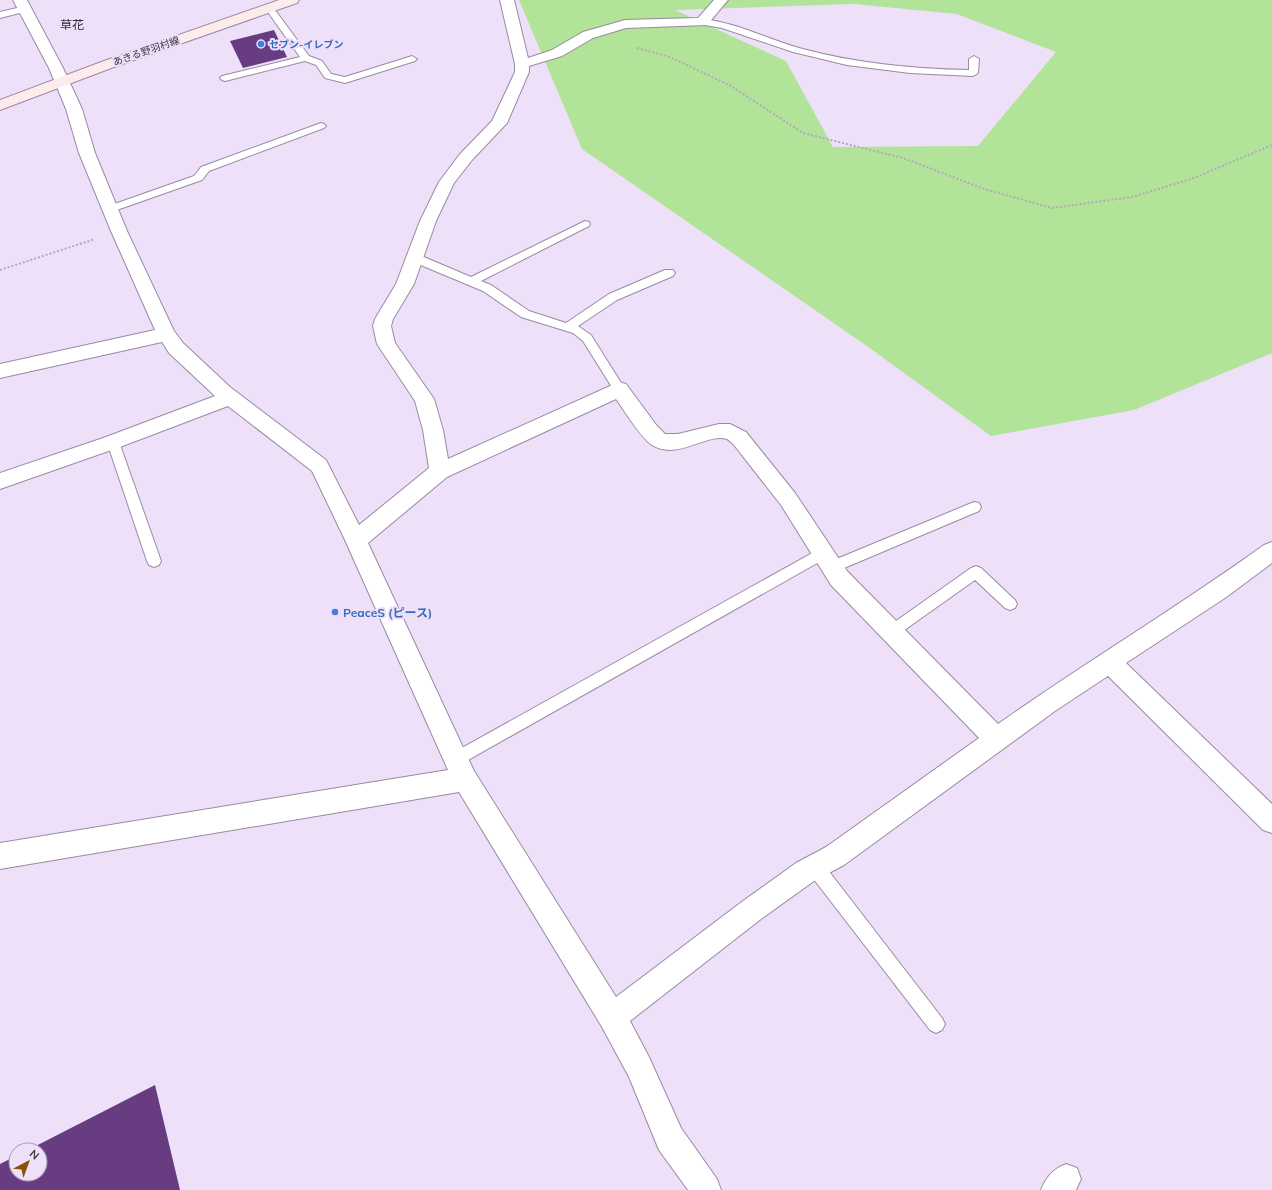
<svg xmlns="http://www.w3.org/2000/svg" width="1272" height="1190" viewBox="0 0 1272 1190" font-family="Mulish,'Noto Sans JP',sans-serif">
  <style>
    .green { fill: #b1e398; fill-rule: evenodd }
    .building { fill: #673c81 }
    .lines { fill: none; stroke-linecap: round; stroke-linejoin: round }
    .lane-casing { stroke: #988aa2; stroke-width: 2 }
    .street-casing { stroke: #988aa2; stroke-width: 2 }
    .secondary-casing { stroke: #988aa2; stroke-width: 2 }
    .path { stroke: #b4a8bd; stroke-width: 2; stroke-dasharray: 2 2; stroke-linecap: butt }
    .lane { fill: #fff; fill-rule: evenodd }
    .street { fill: #fff; fill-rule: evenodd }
    .secondary { fill: #feeced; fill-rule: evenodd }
    .shop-dot { fill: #3f7fe0; stroke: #efe0fa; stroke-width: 1.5 }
    .labels { text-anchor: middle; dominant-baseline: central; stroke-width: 4; stroke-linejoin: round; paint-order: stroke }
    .far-shop-label { font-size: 10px; font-weight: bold; fill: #366cbe; stroke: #efe0fa; text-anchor: start }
    .far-street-label { font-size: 10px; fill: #3c3640; stroke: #efe0fa }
    .far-quarter-label { font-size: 12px; fill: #312538; stroke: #efe0fa }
    .shop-label { font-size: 12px; font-weight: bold; fill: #366cbe; stroke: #efe0fa; text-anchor: start }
  </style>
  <rect width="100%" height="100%" fill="#efe0fa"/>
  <!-- green -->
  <path class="green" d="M 519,0 L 1272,0 L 1272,353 L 1134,410 L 991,436 L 864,344 L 582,149 ZM 854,4 L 957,14 L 1056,52 L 978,146 L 833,147 L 786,61 L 675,10 Z"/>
  <!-- building -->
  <path class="building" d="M 274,30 L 287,57 L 243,68 L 230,41 Z
    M 155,1085 L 180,1190 L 0,1190 L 0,1164 L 16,1156 L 16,1174 L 40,1174 L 40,1150 L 28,1150 Z"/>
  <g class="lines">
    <defs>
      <path id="lane" d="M 269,5 L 272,6 L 309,56 L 322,61 L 331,74 L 345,77 L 409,57 L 412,56 L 417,59 L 415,61 L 345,83 L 325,78 L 316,65 L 305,61 L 225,81 L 222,80 L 220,78 L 222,76 L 300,57 L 265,8 Z
        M 25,6 L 28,7 L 29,9 L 28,11 L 0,18 L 0,12 Z
        M 702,19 C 735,22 767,39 799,48 C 854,63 911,69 969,70 L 969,59 L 974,56 L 979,59 L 978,73 L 973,76 L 910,73 L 847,65 L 793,52 L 722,28 L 699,24 L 698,22 L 699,20 Z
        M 321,123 L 324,124 L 326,126 L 324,128 L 209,171 L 202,180 L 114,211 L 106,211 L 105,209 L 106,207 L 194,176 L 201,167 Z
        M 585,221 L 589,222 L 590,224 L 589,226 L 481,281 L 491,285 L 529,311 L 566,323 L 609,294 L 665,270 L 673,270 L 675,273 L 673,276 L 617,300 L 578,326 L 591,335 L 623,386 L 625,389 L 623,392 L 619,394 L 615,392 L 583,341 L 573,333 L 521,317 L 483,291 L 411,261 L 410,258 L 411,255 L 419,255 L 471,277 Z
        M 113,437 L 117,439 L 119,442 L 161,561 L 159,565 L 154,567 L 149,565 L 147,561 L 107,442 L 109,439 Z
        M 974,502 L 979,503 L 981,507 L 979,511 L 837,571 L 832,573 L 827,571 L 825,567 L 827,563 Z
        M 823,547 L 828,549 L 830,553 L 828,557 L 461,764 L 456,766 L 451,764 L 448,759 L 451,754 Z
        M 976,566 L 981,568 L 1015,600 L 1017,604 L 1015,608 L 1010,610 L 1005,608 L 975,580 L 896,636 L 891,638 L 886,636 L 884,632 L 886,628 L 971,568 Z
        M 815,859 L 821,861 L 942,1018 L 945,1024 L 942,1030 L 936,1033 L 930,1030 L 809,873 L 807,867 L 809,861 Z"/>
      <path id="street" d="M 13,0 L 27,0 L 63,68 L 82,109 L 95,153 L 127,231 L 174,331 L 183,343 L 230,387 L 326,460 L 359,525 L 429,468 L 423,430 L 415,401 L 377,344 L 373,326 L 375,319 L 396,284 L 420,221 L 439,182 L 460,154 L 492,121 L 515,72 L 515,64 L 500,0 L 514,0 L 528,58 L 552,50 L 583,32 L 625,20 L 698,18 L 714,0 L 728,0 L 707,25 L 626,28 L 593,38 L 562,56 L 529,66 L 529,72 L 507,123 L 472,160 L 454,183 L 436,221 L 414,284 L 393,319 L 391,326 L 395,343 L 434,399 L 443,430 L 448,459 L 619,382 L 626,384 L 657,426 L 665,434 L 678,434 L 719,424 L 730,424 L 746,432 L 795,493 L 847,571 L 998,724 C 1086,662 1178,607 1264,545 L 1272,542 L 1272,563 L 1225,598 L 1126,663 L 1272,804 L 1272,833 L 1263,830 L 1108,676 L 1055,711 L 844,865 L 814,881 L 761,919 L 630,1021 L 649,1057 L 681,1128 L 717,1179 L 721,1190 L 688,1190 L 659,1150 L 629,1077 L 602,1027 L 459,792 L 0,869 L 0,843 L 448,770 L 345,540 L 312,471 L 228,406 L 120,447 L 0,489 L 0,473 L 106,437 L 215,396 L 169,353 L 162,342 L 0,378 L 0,364 L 155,330 L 111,231 L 79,153 L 66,109 L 49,68 ZM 616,399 C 624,410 641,438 652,445 C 677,461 708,432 727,439 C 729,440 732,443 734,445 L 781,505 L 831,585 L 979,738 L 826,847 L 796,863 L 743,901 L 616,997 L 474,771 L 368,543 L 447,477 Z
        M 1066,1164 L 1077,1168 L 1081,1179 L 1076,1190 L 1041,1190 C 1046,1177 1053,1169 1066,1164 Z"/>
      <path id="secondary" d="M 279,0 L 299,0 L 297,3 L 114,67 L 0,110 L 0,100 L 104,61 Z"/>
    </defs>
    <!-- lane casing -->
    <use href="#lane" class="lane-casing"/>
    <!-- street casing -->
    <use href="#street" class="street-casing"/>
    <!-- secondary casing -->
    <use href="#secondary" class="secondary-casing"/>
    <!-- path -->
    <path class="path" d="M 637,48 L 670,57 L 731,86 L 803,133 L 903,158 L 984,189 L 1052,208 L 1132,197 L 1194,178 L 1272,145
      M 0,270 L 95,239"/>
    <!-- lane -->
    <use href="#lane" class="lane"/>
    <!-- street -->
    <use href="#street" class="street"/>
    <!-- secondary -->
    <use href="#secondary" class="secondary"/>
  </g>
  <!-- markers -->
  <g class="shop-dot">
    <circle cx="261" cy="44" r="4"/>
    <circle cx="335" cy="612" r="4"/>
  </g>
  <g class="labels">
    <!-- far-shop labels -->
    <g class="far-shop-label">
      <text x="269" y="44">セブン-イレブン</text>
    </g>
    <!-- far-street labels -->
    <g class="far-street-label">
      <text transform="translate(146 51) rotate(-19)">あきる野羽村線</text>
    </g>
    <!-- far-quarter labels -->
    <g class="far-quarter-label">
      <text x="72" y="24">草花</text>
    </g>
    <!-- shop labels -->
    <g class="shop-label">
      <text x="343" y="612">PeaceS (ピース)</text>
    </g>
  </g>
  <!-- north arrow -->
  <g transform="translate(28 1162) rotate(41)"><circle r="19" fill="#efe0fa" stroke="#a79cb0"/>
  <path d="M0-3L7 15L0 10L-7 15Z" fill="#8a5205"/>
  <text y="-6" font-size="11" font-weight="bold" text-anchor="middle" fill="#3c3640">N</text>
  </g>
</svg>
